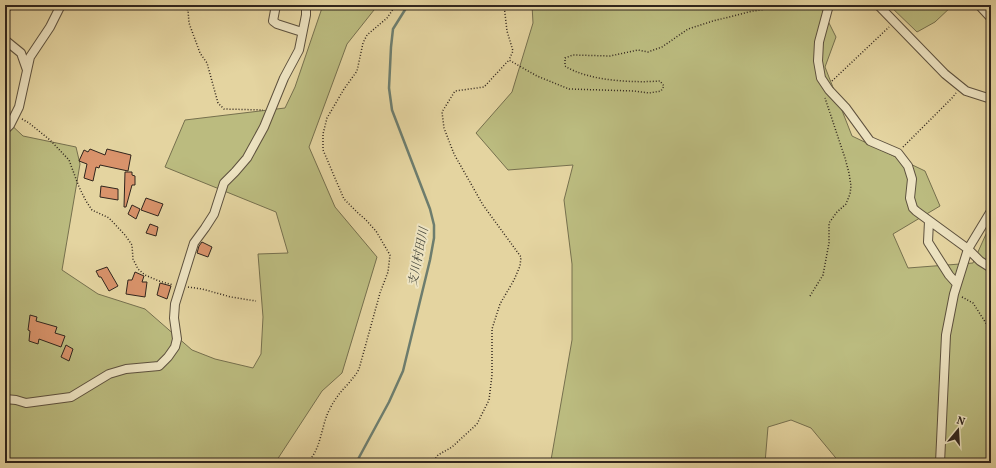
<svg xmlns="http://www.w3.org/2000/svg" width="996" height="468" viewBox="0 0 996 468" font-family="Vollkorn,'Noto Serif JP',serif">
  <style>
    .green { fill: #bbbb7f; stroke: #76704e }
    .lines { fill: none; stroke-linecap: round; stroke-linejoin: round }
    .stream { stroke: #6d7d6e; stroke-width: 2.5 }
    .building { fill: #d9936b; stroke: #30251d }
    .minor-casing { stroke: #5d513e; stroke-width: 10 }
    .path { stroke: #30251d; stroke-width: 1.5; stroke-dasharray: 1 2; stroke-linecap: butt }
    .minor { stroke: #ede3c1; stroke-width: 8 }
    .labels { text-anchor: middle; dominant-baseline: central; stroke-width: 4; stroke-linejoin: round; paint-order: stroke }
    .water-label { font-size: 12px; font-style: italic; fill: #494a3f; stroke: #ede3c1 }
  </style>
  <rect width="100%" height="100%" fill="#e4d4a0"/>
  <filter id="stains"><feTurbulence type="fractalNoise" baseFrequency=".005" numOctaves="4"/><feColorMatrix values="0 0 0 0 .2 0 0 0 0 .09 0 0 0 0 .02 0 0 0 .5 -.17"/></filter>
  <radialGradient id="worn" r=".72"><stop offset=".6" stop-color="#630" stop-opacity="0"/><stop offset="1" stop-color="#630" stop-opacity=".3"/></radialGradient>
  <!-- green -->
  <path class="green" d="M 323,5 L 378,5 L 347,44 L 309,147 L 335,207 L 377,257 L 342,373 L 322,391 L 275,463 L 5,463 L 5,119 L 23,136 L 76,147 L 80,164 L 62,270 L 98,294 L 145,309 L 192,350 L 215,359 L 253,368 L 261,354 L 263,317 L 258,254 L 288,253 L 276,212 L 165,167 L 185,120 L 285,108 L 295,87 Z
    M 532,5 L 827,5 L 823,11 L 836,37 L 825,67 L 852,136 L 925,171 L 940,206 L 893,234 L 908,268 L 973,263 L 991,223 L 991,463 L 840,463 L 811,428 L 791,420 L 768,427 L 765,463 L 547,463 L 551,460 L 572,340 L 572,264 L 564,200 L 573,165 L 508,170 L 476,133 L 512,92 L 533,23 Z
    M 889,5 L 953,5 L 935,22 L 917,32 Z"/>
  <g class="lines">
    <!-- stream -->
    <path class="stream" d="M 356,463 L 389,402 L 403,371 L 430,260 L 434,238 L 434,225 L 430,209 L 392,110 L 389,88 L 391,47 L 393,29 L 408,5"/>
  </g>
  <!-- building -->
  <path class="building" d="M 90,149 L 105,155 L 107,149 L 131,155 L 128,171 L 100,165 L 99,168 L 96,167 L 93,181 L 84,178 L 87,164 L 79,161 L 84,150 L 88,152 Z
    M 125,172 L 132,172 L 132,175 L 135,176 L 135,185 L 132,185 L 126,207 L 124,207 Z
    M 101,186 L 118,189 L 118,200 L 100,197 Z
    M 146,198 L 163,204 L 158,216 L 141,210 Z
    M 132,205 L 140,209 L 136,219 L 128,214 Z
    M 150,224 L 158,227 L 156,236 L 146,233 Z
    M 202,242 L 212,247 L 208,257 L 197,253 L 199,246 Z
    M 107,267 L 118,286 L 109,291 L 101,277 L 99,277 L 96,271 Z
    M 135,272 L 144,276 L 142,282 L 147,282 L 145,297 L 126,294 L 128,280 L 132,280 Z
    M 160,283 L 171,286 L 167,299 L 157,295 Z
    M 30,315 L 37,317 L 36,321 L 57,327 L 55,333 L 65,336 L 61,347 L 39,339 L 38,344 L 29,341 L 30,331 L 28,330 Z
    M 66,345 L 73,349 L 69,361 L 61,357 Z"/>
  <g class="lines">
    <defs>
      <path id="minor" d="M 276,5 L 273,21 L 277,24 L 302,32
        M 829,5 L 819,42 L 818,61 L 821,78 L 829,90 L 846,108 L 870,141 L 898,153 L 908,166 L 912,179 L 910,198 L 913,208 L 916,211 L 968,249 L 980,261 L 991,268
        M 878,5 L 945,74 L 966,91 L 991,99
        M 979,5 L 991,18
        M 5,9 L 9,5
        M 5,40 L 21,53 L 27,70
        M 5,130 L 10,125 L 19,107 L 30,57 L 50,27 L 61,5
        M 929,221 L 928,242 L 949,275 L 957,284
        M 5,399 L 16,400 L 26,403 L 71,397 L 109,374 L 126,369 L 159,366 L 168,357 L 175,347 L 177,339 L 174,318 L 175,304 L 194,243 L 205,228 L 214,214 L 224,183 L 235,172 L 247,158 L 264,127 L 284,78 L 299,50 L 306,15 L 306,5
        M 940,463 L 946,335 L 954,294 L 968,249 L 991,211"/>
    </defs>
    <!-- minor casing -->
    <use href="#minor" class="minor-casing"/>
    <!-- path -->
    <path class="path" d="M 179,5 L 188,10 L 189,23 L 200,53 L 207,63 L 218,103 L 224,109 L 263,110
      M 504,5 L 507,31 L 513,51 L 509,60
      M 832,81 L 889,27
      M 22,119 L 29,123 L 50,140 L 69,160 L 79,187 L 86,201 L 92,210 L 109,218 L 125,235 L 132,245 L 133,259 L 138,269 L 145,275 L 159,281 L 173,285
      M 903,147 L 952,98 L 956,93
      M 188,287 L 202,289 L 231,297 L 256,301
      M 810,296 L 823,275 L 829,243 L 829,223 L 837,212 L 846,204 L 850,194 L 851,186 L 849,173 L 845,158 L 825,98
      M 962,297 L 973,303 L 991,331
      M 305,463 C 308,461 311,459 312,457 C 320,446 322,428 327,415 C 332,403 339,393 348,384 C 352,379 356,375 359,369 L 380,293 L 388,272 L 390,255 L 376,231 L 365,219 L 358,213 L 344,199 L 323,150 L 323,134 L 327,118 L 344,89 L 357,71 L 363,43 L 367,35 L 387,18 L 396,5
      M 432,463 L 438,455 L 452,447 L 477,424 L 489,400 L 492,375 L 492,329 L 500,304 L 514,280 L 520,266 L 521,257 L 483,205 L 454,154 L 444,128 L 442,112 L 455,91 L 484,87 L 509,60 L 537,76 L 569,89 L 634,91 L 649,93 L 661,91 L 664,86 L 660,81 C 633,83 588,81 565,66 L 565,58 L 573,55 L 610,56 L 638,50 L 648,52 L 662,47 L 688,29 L 713,21 L 753,11 L 781,7 L 786,5"/>
    <!-- minor -->
    <use href="#minor" class="minor"/>
  </g>
  <g class="labels">
    <!-- water labels -->
    <g class="water-label">
      <text transform="translate(419 257) rotate(-79)">支川村田川</text>
    </g>
  </g>
  <!-- margin -->
  <rect width="996" height="468" fill="none" stroke="#e4d4a0" stroke-width="20"/>
  <rect x="6" y="6" width="984" height="456" fill="none" stroke="#30251d" stroke-width="2"/>
  <rect x="10" y="10" width="976" height="448" fill="none" stroke="#30251d"/>
  <!-- north arrow -->
  <g transform="translate(958 430) rotate(18)" stroke="#ede3c1" stroke-width="3" paint-order="stroke">
  <path d="M0-3L7 15L0 10L-7 15Z" fill="#30251d"/>
  <text y="-6" font-size="11" font-weight="bold" text-anchor="middle" fill="#30251d">N</text>
  </g>
  <rect width="100%" height="100%" filter="url(#stains)"/>
  <rect width="100%" height="100%" fill="url(#worn)"/>
</svg>
